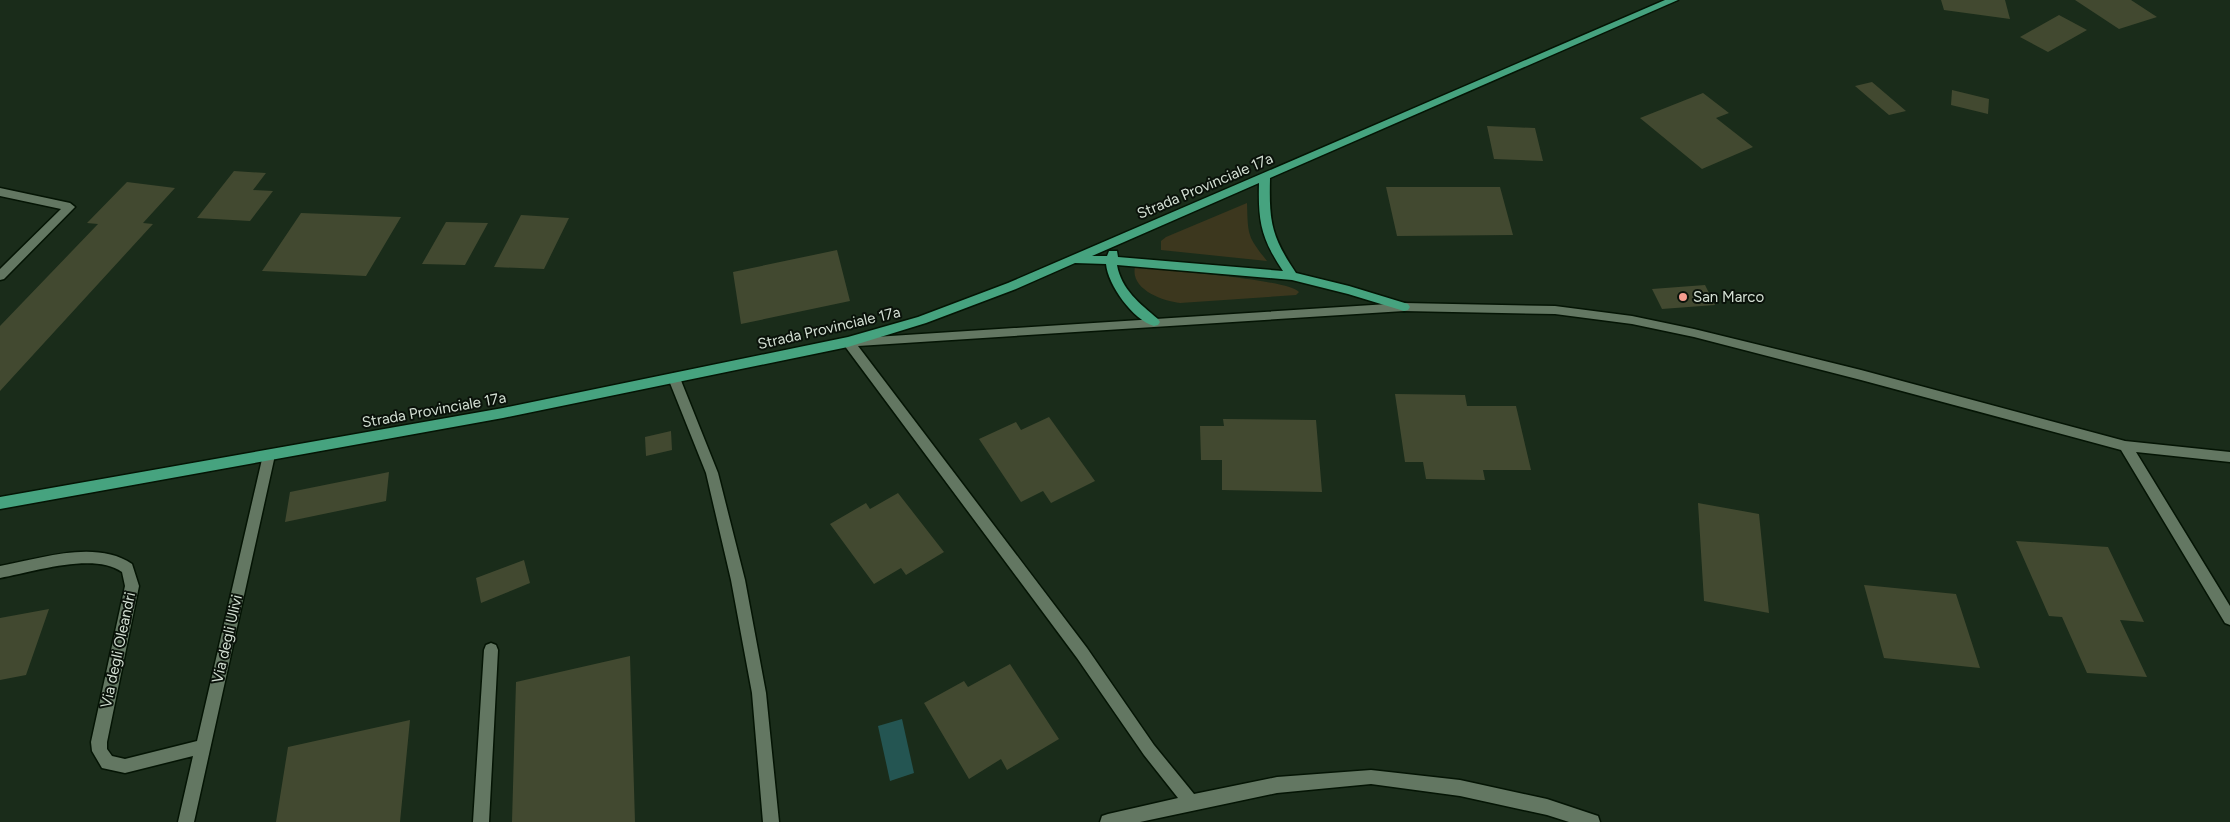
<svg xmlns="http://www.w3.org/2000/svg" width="2230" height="822" viewBox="0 0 2230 822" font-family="Figtree,sans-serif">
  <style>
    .green { fill: #3c371e }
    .water { fill: #245552 }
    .building { fill: #424930 }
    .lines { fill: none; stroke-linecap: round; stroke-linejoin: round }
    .minor-casing { stroke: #041404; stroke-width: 3 }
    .major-casing { stroke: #041404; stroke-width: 3 }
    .minor { fill: #637762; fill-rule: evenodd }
    .major { fill: #46a37f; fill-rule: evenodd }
    .poi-dot { fill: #f59d8f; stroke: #0a120a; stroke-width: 2 }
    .labels { text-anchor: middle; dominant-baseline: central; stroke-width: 4; stroke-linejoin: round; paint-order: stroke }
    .street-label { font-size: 15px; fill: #d4e0d4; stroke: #0a120a }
    .poi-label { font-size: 15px; fill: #d4e0d4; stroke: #0a120a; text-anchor: start }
  </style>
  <rect width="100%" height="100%" fill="#1a2c1a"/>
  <!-- green -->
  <path class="green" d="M 1247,203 C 1248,235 1247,236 1267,261 L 1161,250 L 1161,241 L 1166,237 Z
    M 1135,267 C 1159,270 1289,279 1299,292 L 1296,295 L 1180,303 C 1162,301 1130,289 1135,267 Z"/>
  <!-- water -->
  <path class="water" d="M 902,719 L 914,773 L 890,781 L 878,726 Z"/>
  <!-- building -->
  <path class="building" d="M 1941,0 L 2005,0 L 2010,19 L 1944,10 Z
    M 2075,0 L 2131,0 L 2157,17 L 2119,29 Z
    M 2059,15 L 2087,30 L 2048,52 L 2020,37 Z
    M 1872,82 L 1906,111 L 1889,115 L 1855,86 Z
    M 1952,90 L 1989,99 L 1988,114 L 1951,105 Z
    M 1703,93 L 1729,113 L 1716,118 L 1753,147 L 1702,169 L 1640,118 Z
    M 1487,126 L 1535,128 L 1543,161 L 1494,159 Z
    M 234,171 L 266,173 L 253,190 L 273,191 L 250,221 L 197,218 Z
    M 127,182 L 175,188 L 143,223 L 153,224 L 0,391 L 0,326 L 98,224 L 87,223 Z
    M 1386,187 L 1500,187 L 1513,235 L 1397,236 Z
    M 301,213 L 401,217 L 366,276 L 262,271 Z
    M 521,215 L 569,218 L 544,269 L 494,267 Z
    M 446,222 L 488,223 L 465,265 L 422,264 Z
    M 837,250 L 850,301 L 741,324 L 733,272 Z
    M 1705,285 L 1715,305 L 1662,309 L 1652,289 Z
    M 1395,394 L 1465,395 L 1467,406 L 1516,406 L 1531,470 L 1483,470 L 1485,480 L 1426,479 L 1423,462 L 1405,462 Z
    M 1049,417 L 1095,481 L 1051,503 L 1043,491 L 1021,502 L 979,439 L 1016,422 L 1021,430 Z
    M 1223,419 L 1316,420 L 1322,492 L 1222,490 L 1222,460 L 1201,460 L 1200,426 L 1224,426 Z
    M 671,431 L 672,450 L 646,456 L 645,437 Z
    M 389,472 L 386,501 L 285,522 L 290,492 Z
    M 898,493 L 944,552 L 906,575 L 901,568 L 874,584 L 830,524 L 866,503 L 870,509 Z
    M 1698,503 L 1759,514 L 1769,613 L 1704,601 Z
    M 2016,541 L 2108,547 L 2144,622 L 2120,620 L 2147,677 L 2087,673 L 2062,617 L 2049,616 Z
    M 524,560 L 530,583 L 481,603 L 476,578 Z
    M 1864,585 L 1956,594 L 1980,668 L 1884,658 Z
    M 49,609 L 26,675 L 0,680 L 0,618 Z
    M 630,656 L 635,822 L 512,822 L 516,682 Z
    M 1010,664 L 1059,739 L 1007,770 L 1001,759 L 969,779 L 924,703 L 964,681 L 968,687 Z
    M 410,720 L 400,822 L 276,822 L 288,747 Z"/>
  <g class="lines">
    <defs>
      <path id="minor" d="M 0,188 L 70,203 L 75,207 L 4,279 L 0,280 L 0,269 L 61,209 L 0,196 Z
        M 1404,303 L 1555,306 L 1632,316 L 1694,329 L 1861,370 L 2125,441 L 2230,452 L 2230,462 L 2136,452 L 2230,606 L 2230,625 L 2225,623 L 2121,450 L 1861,380 L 1694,337 L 1632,324 L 1555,314 L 1404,311 L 858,346 L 1087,648 L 1154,745 L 1194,794 L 1277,777 L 1371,770 L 1460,780 L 1547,799 L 1598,816 L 1600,822 L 1569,822 L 1547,815 L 1460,796 L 1371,784 L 1277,793 L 1140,822 L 1100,822 L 1102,816 L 1108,814 L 1178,798 L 1144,755 L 1077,658 L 844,345 L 842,342 L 844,339 Z
        M 674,373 L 680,378 L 718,473 L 745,580 L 766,693 L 779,822 L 763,822 L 752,693 L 731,580 L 706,473 L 668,378 Z
        M 269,450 L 274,451 L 275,455 L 194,822 L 178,822 L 193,756 L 125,773 L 102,768 L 92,751 L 91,742 L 125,586 L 122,572 C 94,552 33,572 0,578 L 0,566 C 40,559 95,539 132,564 L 139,586 L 107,742 L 107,749 L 112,756 L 125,759 L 197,741 L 263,455 L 264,451 Z
        M 491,643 L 496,645 L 498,650 L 489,822 L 473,822 L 484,650 L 486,645 Z"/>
      <path id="major" d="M 1665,0 L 1678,0 L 1270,178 C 1269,222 1271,236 1296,273 L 1349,286 L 1408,304 L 1410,307 L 1408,310 L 1404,311 L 1348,294 L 1292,280 L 1117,265 C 1121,289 1140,304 1158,319 L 1160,322 L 1158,325 L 1154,326 C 1133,320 1108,285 1106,264 L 1075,263 L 1016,289 L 926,323 L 848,347 L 503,418 L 0,509 L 0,497 L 503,408 L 848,337 L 918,317 L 1008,283 ZM 1259,183 C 1258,222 1261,238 1283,271 L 1118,257 L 1117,251 L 1109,251 L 1107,256 L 1092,256 Z"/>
    </defs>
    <!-- minor casing -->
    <use href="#minor" class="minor-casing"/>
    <!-- major casing -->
    <use href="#major" class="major-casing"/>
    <!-- minor -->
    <use href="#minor" class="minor"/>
    <!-- major -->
    <use href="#major" class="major"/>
  </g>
  <!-- markers -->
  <circle class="poi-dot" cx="1683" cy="297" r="5"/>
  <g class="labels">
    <!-- street labels -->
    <g class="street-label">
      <text transform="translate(1205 186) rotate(-23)">Strada Provinciale 17a</text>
      <text transform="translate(829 328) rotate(-13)">Strada Provinciale 17a</text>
      <text transform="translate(434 410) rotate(-10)">Strada Provinciale 17a</text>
      <text transform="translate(227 639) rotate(-77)">Via degli Ulivi</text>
      <text transform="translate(118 650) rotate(-78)">Via degli Oleandri</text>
    </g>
    <!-- poi labels -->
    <g class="poi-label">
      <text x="1693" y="297">San Marco</text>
    </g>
  </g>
</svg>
